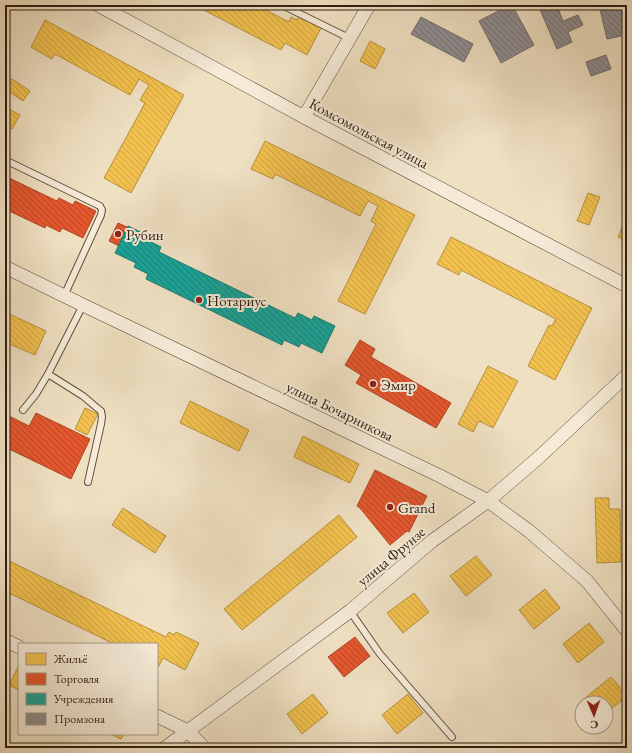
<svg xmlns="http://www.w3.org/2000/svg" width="632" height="753" viewBox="0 0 632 753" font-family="'EB Garamond',serif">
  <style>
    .homes { fill: url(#homes-back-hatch); stroke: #b7903c }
    .shops { fill: url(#shops-back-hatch); stroke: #ad4625 }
    .public { fill: url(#public-back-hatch); stroke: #1e7b70 }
    .industry { fill: url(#industry-back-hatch); stroke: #706b6b }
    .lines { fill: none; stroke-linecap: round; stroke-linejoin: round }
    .lane-casing { stroke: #5e4e3d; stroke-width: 8 }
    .street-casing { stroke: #5e4e3d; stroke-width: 14 }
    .lane { stroke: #f5ebd7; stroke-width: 6 }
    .street { stroke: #f5ebd7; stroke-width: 13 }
    .poi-dot { fill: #8f2418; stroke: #f5ebd7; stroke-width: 1.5 }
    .labels { text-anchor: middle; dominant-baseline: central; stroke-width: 4; stroke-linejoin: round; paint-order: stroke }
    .street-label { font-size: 15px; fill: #2e1d11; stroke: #f5ebd7 }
    .poi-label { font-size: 15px; fill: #2e1d11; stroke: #f5ebd7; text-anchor: start }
  </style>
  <defs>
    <pattern id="homes-back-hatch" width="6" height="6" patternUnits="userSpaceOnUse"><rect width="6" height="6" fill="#f2c14e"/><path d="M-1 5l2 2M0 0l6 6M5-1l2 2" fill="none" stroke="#d0a543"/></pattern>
    <pattern id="shops-back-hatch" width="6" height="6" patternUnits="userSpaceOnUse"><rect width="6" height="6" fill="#e4572e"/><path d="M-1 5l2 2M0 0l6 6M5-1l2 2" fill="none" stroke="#b94726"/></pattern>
    <pattern id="public-back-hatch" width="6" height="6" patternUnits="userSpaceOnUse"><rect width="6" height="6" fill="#17a398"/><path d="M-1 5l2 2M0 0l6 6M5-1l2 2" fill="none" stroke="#15847b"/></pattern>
    <pattern id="industry-back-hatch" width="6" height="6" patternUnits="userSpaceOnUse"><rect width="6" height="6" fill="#8d8d92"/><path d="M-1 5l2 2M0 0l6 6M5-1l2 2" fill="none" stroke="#747376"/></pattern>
  </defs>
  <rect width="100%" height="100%" fill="#efe0c2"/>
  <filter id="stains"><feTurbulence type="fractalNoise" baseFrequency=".005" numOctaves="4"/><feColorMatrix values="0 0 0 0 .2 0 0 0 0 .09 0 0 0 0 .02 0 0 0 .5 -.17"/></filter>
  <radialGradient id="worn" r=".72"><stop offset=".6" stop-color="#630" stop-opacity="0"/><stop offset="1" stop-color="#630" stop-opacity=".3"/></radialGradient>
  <!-- homes -->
  <path class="homes" d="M 194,5 L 256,5 L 289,22 L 291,17 L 297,20 L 299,16 L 321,28 L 307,55 L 285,43 L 281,50 Z
    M 45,20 L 184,95 L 131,193 L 104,178 L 145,103 L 140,100 L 149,85 L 139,79 L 130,95 L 55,54 L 52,59 L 31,47 Z
    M 370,41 L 385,49 L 375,69 L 360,61 Z
    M 12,79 L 30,91 L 23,101 L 5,89 Z
    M 5,107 L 20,115 L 12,129 L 5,125 Z
    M 265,141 L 415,215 L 365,314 L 338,301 L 376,224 L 371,221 L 378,206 L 368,201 L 360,216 L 275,174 L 273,179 L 251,169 Z
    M 588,193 L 600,197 L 589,225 L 577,221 Z
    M 623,225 L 627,226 L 627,241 L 618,237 Z
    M 451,237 L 592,308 L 555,380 L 528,366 L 549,325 L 552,326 L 556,319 L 461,270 L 459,275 L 437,264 Z
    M 5,312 L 46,331 L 35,355 L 5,342 Z
    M 488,366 L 518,381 L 493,428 L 479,421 L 473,432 L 458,424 Z
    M 190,401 L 249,430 L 239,451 L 180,423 Z
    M 85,408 L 98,414 L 87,435 L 75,429 Z
    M 303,436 L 359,464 L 350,483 L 294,457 Z
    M 595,498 L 609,498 L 609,509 L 620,509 L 621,562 L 597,563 Z
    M 123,508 L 166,536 L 155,553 L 112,525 Z
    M 339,515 L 357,537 L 242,630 L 224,609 Z
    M 476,556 L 492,575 L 466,596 L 450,576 Z
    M 5,559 L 166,637 L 169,632 L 174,635 L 176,632 L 199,643 L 185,670 L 163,658 L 159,666 L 157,665 L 157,644 L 114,644 L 5,591 Z
    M 545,589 L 560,608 L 534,629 L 519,610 Z
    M 414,593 L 429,612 L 403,633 L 387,613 Z
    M 589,623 L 604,642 L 578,663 L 563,644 Z
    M 18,667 L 19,667 L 19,690 L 9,685 Z
    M 611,677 L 627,696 L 606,713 L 606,703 L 589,703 L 585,698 Z
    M 313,694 L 328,713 L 302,734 L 287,714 Z
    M 408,694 L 423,713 L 397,734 L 382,715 Z
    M 110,734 L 124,734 L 121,739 Z"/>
  <!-- shops -->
  <path class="shops" d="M 5,176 L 57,201 L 59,198 L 73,205 L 75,201 L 96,211 L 83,238 L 62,228 L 60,232 L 46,225 L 45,228 L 5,209 Z
    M 118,223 L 127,227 L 119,246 L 109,241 Z
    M 360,340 L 375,349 L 371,357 L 451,403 L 436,428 L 356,383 L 361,375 L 345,365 Z
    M 36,413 L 90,439 L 71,479 L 5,447 L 5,414 L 29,426 Z
    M 375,470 L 427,496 L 409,532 L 407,531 L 390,545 L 360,508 L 357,506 Z
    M 355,637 L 370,656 L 344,677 L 328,657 Z"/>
  <!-- public -->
  <path class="public" d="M 128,226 L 149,236 L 147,240 L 161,247 L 159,252 L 295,318 L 298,313 L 312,320 L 314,316 L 335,326 L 322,353 L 301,343 L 299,347 L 284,340 L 282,345 L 146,279 L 148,274 L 134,267 L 136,263 L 115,253 Z"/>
  <!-- industry -->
  <path class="industry" d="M 510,5 L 512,5 L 534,45 L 501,63 L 479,21 Z
    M 538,5 L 565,5 L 558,8 L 563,21 L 578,15 L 583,25 L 568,32 L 572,42 L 557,49 Z
    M 599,5 L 627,5 L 627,31 L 620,33 L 621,36 L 607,39 Z
    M 421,17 L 473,44 L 464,62 L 411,34 Z
    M 606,55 L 611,69 L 591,76 L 586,62 Z"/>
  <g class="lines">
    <defs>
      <path id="lane" d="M 282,5 L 349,38
        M 5,160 L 100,206 L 102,210 L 101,215 L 64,296
        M 48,374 L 83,396 L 96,407 L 101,411 L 102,417 L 101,424 L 88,482
        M 23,410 L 36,394 L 48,374 L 83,305
        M 350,611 L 380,654 L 452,737"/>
      <path id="street" d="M 98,5 L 304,117 L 627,286
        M 304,117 L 369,5
        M 5,267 L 83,305 L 440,476 L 488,501 L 529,531 L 587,581 L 627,631
        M 5,640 L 19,647
        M 157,716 L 188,731 L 204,748
        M 165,748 L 350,611 L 432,541 L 488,501 L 537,459 L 627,375"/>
    </defs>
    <!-- lane casing -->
    <use href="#lane" class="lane-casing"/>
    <!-- street casing -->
    <use href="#street" class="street-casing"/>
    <!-- lane -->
    <use href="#lane" class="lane"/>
    <!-- street -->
    <use href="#street" class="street"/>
  </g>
  <!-- markers -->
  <g class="poi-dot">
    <circle cx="118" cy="234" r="4"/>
    <circle cx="199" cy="300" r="4"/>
    <circle cx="373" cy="384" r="4"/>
    <circle cx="390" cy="507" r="4"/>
  </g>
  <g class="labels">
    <!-- street labels -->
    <g class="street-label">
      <text transform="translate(369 133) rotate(28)">Комсомольская улица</text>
      <text transform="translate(340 411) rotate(26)">улица Бочарникова</text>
      <text transform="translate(391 556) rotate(-40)">улица Фрунзе</text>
    </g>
    <!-- poi labels -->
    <g class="poi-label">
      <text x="126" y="234">Рубин</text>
      <text x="207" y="300">Нотариус</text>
      <text x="381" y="384">Эмир</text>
      <text x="398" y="507">Grand</text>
    </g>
  </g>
  <!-- margin -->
  <rect width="632" height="753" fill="none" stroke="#efe0c2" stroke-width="20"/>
  <rect x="6" y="6" width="620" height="741" fill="none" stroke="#2e1d11" stroke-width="2"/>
  <rect x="10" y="10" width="612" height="733" fill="none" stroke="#2e1d11"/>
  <!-- legend -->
  <rect x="18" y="643" width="140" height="92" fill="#f5ebd7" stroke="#a59988"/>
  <rect x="26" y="653" width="20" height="12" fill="#f2c14e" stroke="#a59988"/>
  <text x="54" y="663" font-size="12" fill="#2e1d11">Жильё</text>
  <rect x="26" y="673" width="20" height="12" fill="#e4572e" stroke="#a59988"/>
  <text x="54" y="683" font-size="12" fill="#2e1d11">Торговля</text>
  <rect x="26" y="693" width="20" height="12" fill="#17a398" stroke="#a59988"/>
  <text x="54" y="703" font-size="12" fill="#2e1d11">Учреждения</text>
  <rect x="26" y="713" width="20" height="12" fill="#8d8d92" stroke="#a59988"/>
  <text x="54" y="723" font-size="12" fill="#2e1d11">Промзона</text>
  <!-- north arrow -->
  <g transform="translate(594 715) rotate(178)"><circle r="19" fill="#f5ebd7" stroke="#a59988"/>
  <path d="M0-3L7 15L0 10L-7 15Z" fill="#8f2418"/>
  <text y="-6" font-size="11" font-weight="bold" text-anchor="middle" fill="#2e1d11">С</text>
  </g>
  <rect width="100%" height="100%" filter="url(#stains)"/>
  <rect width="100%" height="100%" fill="url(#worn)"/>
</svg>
